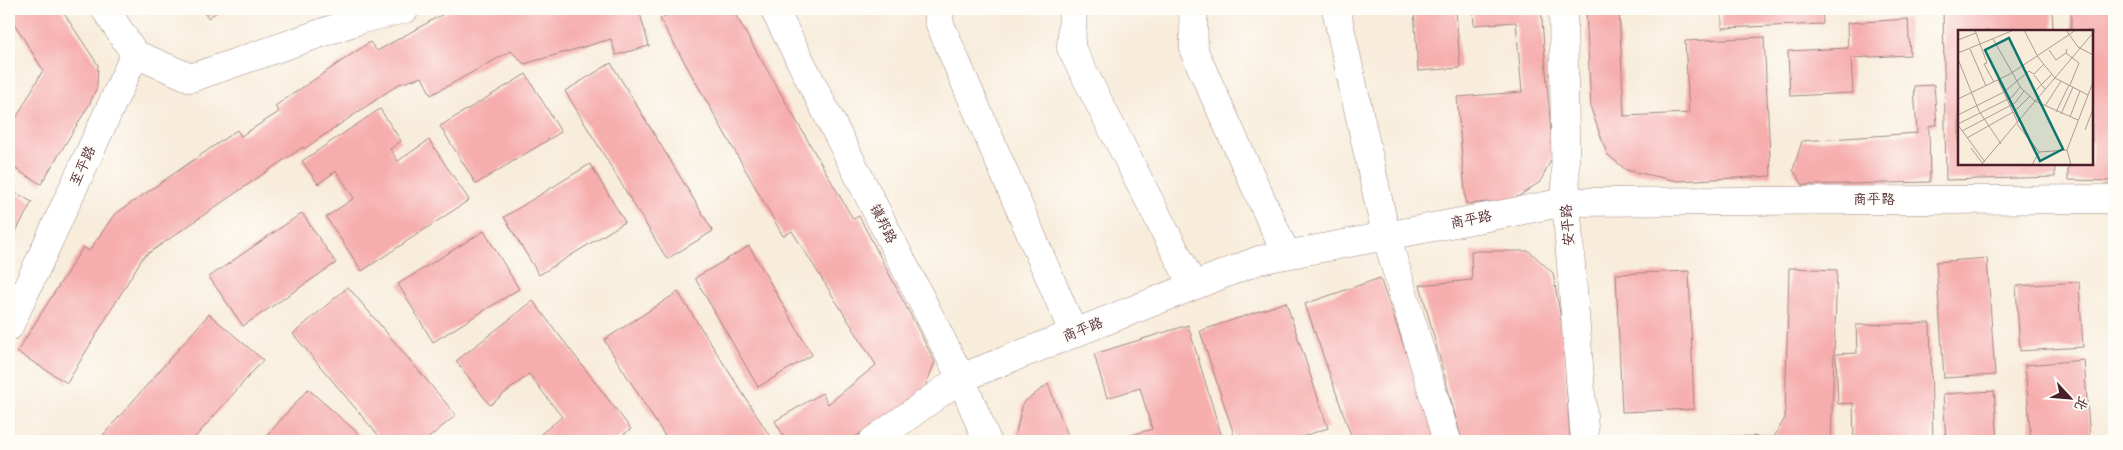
<svg xmlns="http://www.w3.org/2000/svg" width="2123" height="450" viewBox="0 0 2123 450" font-family="Kalam,'LXGW WenKai TC',sans-serif">
  <style>
    .building { fill: #f6aead }
    .lines { fill: none; stroke-linecap: round; stroke-linejoin: round }
    .minor-casing { stroke: #a18682; stroke-width: 29 }
    .tertiary-casing { stroke: #a18682; stroke-width: 29 }
    .minor { stroke: #fff; stroke-width: 28 }
    .tertiary { stroke: #fff; stroke-width: 28 }
    .labels { text-anchor: middle; dominant-baseline: central; stroke-width: 4; stroke-linejoin: round; paint-order: stroke }
    .street-label { font-size: 14px; fill: #4a1f2b; stroke: #fdfcf7 }
    .inset-road { fill: none; stroke: #b29a94; stroke-width: 1 }
    .view { fill: #0f766e; fill-opacity: 0.15; stroke: #0f766e; stroke-width: 2.5 }
    .inset-edge { fill: none; stroke: #4a1f2b; stroke-width: 2.5 }
  </style>
  <rect width="100%" height="100%" fill="#fdfcf7"/>
  <filter id="ink" filterUnits="userSpaceOnUse"><feTurbulence type="fractalNoise" baseFrequency=".02" numOctaves="2"/><feDisplacementMap in="SourceGraphic" scale="10" xChannelSelector="R" yChannelSelector="G"/><feConvolveMatrix kernelMatrix="1 2 1 2 8 2 1 2 1" color-interpolation-filters="sRGB"/></filter>
  <filter id="wash" filterUnits="userSpaceOnUse"><feTurbulence type="fractalNoise" baseFrequency=".0096" numOctaves="4" result="noise"/><feDisplacementMap in="SourceGraphic" scale="20" xChannelSelector="R" yChannelSelector="G"/><feGaussianBlur stdDeviation="1.12" result="paint"/><feColorMatrix in="noise" values="0 0 0 0 0 0 0 0 0 0 0 0 0 0 0 0 0 1.4 0 .05"/><feComposite in="paint" operator="in"/></filter>
  <g filter="url(#wash)">
    <rect width="100%" height="100%" fill="#f8ecda"/>
    <g id="blocks">
      <!-- building -->
      <path class="building" d="M 9,9 L 61,9 L 98,65 L 97,87 L 89,105 L 41,184 L 9,165 L 9,131 L 43,70 L 9,15 Z
        M 202,9 L 222,9 L 208,18 Z
        M 452,9 L 641,9 L 639,10 L 649,46 L 616,55 L 611,39 L 524,64 L 511,51 L 431,95 L 422,77 L 399,84 L 304,149 L 303,147 L 266,172 L 143,257 L 67,383 L 17,352 L 83,247 L 89,251 L 114,215 L 237,130 L 241,136 L 279,112 L 275,106 L 370,42 L 377,51 Z
        M 678,9 L 732,9 L 853,219 L 859,216 L 935,362 L 920,400 L 865,430 L 849,441 L 782,441 L 785,439 L 775,421 L 822,393 L 828,404 L 876,365 L 792,231 L 783,236 L 660,19 Z
        M 1414,9 L 1456,9 L 1460,68 L 1418,71 Z
        M 1473,9 L 1541,9 L 1553,156 L 1540,182 L 1513,200 L 1466,204 L 1457,97 L 1522,92 L 1516,22 L 1474,25 Z
        M 1586,9 L 1619,9 L 1624,116 L 1689,113 L 1685,41 L 1764,37 L 1771,176 L 1678,181 L 1626,170 L 1607,154 L 1591,109 Z
        M 1722,9 L 1822,9 L 1823,24 L 1722,28 Z
        M 1943,9 L 2052,9 L 2053,31 L 1959,31 L 1959,164 L 2055,164 L 2055,177 L 1946,180 Z
        M 2071,9 L 2114,9 L 2114,181 L 2068,180 L 2068,164 L 2092,164 L 2092,31 L 2071,31 Z
        M 1908,19 L 1910,55 L 1851,58 L 1853,93 L 1790,96 L 1788,51 L 1848,48 L 1847,23 Z
        M 611,63 L 713,231 L 667,259 L 565,91 Z
        M 526,74 L 561,132 L 476,184 L 440,126 Z
        M 1934,85 L 1937,124 L 1929,127 L 1930,182 L 1803,185 L 1793,170 L 1802,141 L 1917,133 L 1914,86 Z
        M 380,109 L 401,141 L 390,149 L 398,161 L 429,140 L 469,200 L 362,271 L 326,217 L 354,198 L 336,171 L 318,184 L 302,161 Z
        M 590,164 L 625,222 L 539,275 L 504,217 Z
        M 9,189 L 32,202 L 9,244 Z
        M 302,213 L 336,263 L 243,326 L 209,277 Z
        M 484,231 L 519,289 L 433,342 L 398,284 Z
        M 749,246 L 812,355 L 758,387 L 695,278 Z
        M 1471,251 L 1529,251 L 1553,273 L 1563,331 L 1570,441 L 1462,441 L 1420,285 L 1472,280 Z
        M 1987,258 L 1995,375 L 1944,378 L 1936,262 Z
        M 1789,268 L 1837,270 L 1831,441 L 1691,441 L 1691,435 L 1774,437 L 1785,418 Z
        M 1689,271 L 1694,409 L 1622,412 L 1616,274 Z
        M 1380,278 L 1437,441 L 1353,441 L 1305,304 Z
        M 2079,282 L 2083,347 L 2020,351 L 2016,286 Z
        M 348,287 L 456,415 L 425,441 L 383,441 L 293,334 Z
        M 678,292 L 773,441 L 668,441 L 604,340 Z
        M 533,301 L 631,429 L 615,441 L 532,441 L 562,417 L 529,374 L 490,405 L 456,361 Z
        M 1286,302 L 1328,428 L 1289,441 L 1236,441 L 1200,331 Z
        M 209,314 L 263,360 L 192,441 L 98,441 Z
        M 1930,323 L 1933,441 L 1854,441 L 1853,403 L 1838,404 L 1836,354 L 1857,353 L 1856,325 Z
        M 1188,325 L 1223,441 L 1131,441 L 1129,436 L 1152,429 L 1140,388 L 1107,398 L 1094,354 Z
        M 2084,360 L 2090,441 L 2031,441 L 2025,365 Z
        M 1048,384 L 1070,441 L 1014,441 L 1023,403 Z
        M 308,389 L 360,435 L 355,441 L 262,441 Z
        M 1994,391 L 1998,441 L 1946,441 L 1943,394 Z"/>
    </g>
  </g>
  <g filter="url(#ink)">
    <use href="#blocks" fill-opacity="0" stroke="#a18682" stroke-width="1"/>
    <g class="lines">
      <defs>
        <path id="minor" d="M 774,9 L 961,378 L 987,441
          M 939,9 L 939,22 L 1074,334
          M 1073,9 L 1071,48 L 1193,286
          M 1193,9 L 1194,51 L 1286,254
          M 1336,9 L 1386,235 L 1447,441
          M 135,54 L 191,78 L 362,19 L 405,9
          M 873,441 L 961,378 L 1259,260 L 1566,202 L 2114,199"/>
        <path id="tertiary" d="M 1563,9 L 1566,202 L 1585,441
          M 9,327 L 135,54 L 105,9"/>
      </defs>
      <!-- minor casing -->
      <use href="#minor" class="minor-casing"/>
      <!-- tertiary casing -->
      <use href="#tertiary" class="tertiary-casing"/>
      <!-- minor -->
      <use href="#minor" class="minor"/>
      <!-- tertiary -->
      <use href="#tertiary" class="tertiary"/>
    </g>
  </g>
  <g class="labels">
    <!-- street labels -->
    <g class="street-label">
      <text transform="translate(83 166) rotate(-65)">至平路</text>
      <text x="1874" y="200">商平路</text>
      <text transform="translate(1471 220) rotate(-11)">商平路</text>
      <text transform="translate(883 224) rotate(63)">镇邦路</text>
      <text transform="translate(1568 225) rotate(-94)">安平路</text>
      <text transform="translate(1083 330) rotate(-22)">商平路</text>
    </g>
  </g>
  <!-- overview -->
  <g transform="translate(1958 30)">
    <rect width="135" height="135" fill="#f8ecda"/>
    <path class="inset-road" d="M 17,0 L 29,33 L 26,34 L 36,52M 66,0 L 80,27 L 97,48 L 130,65M 108,0 L 120,17 L 135,25M 35,9 L 63,58 L 77,71 L 120,90M 0,10 L 18,3M 12,19 L 28,56M 109,19 L 108,23 L 121,33 L 112,55M 91,20 L 98,30 L 108,23M 0,23 L 56,0M 0,29 L 21,81 L 43,114M 76,45 L 87,59M 40,50 L 60,93M 77,61 L 94,44M 0,69 L 52,44 L 118,0M 87,76 L 103,51M 98,82 L 111,55M 55,83 L 72,66M 103,84 L 115,57M 0,85 L 46,62 L 71,41 L 76,44 L 86,34M 112,87 L 122,61M 0,94 L 54,67 L 62,57M 59,94 L 81,122M 0,95 L 27,132M 127,100 L 135,79M 4,101 L 57,73 L 66,61M 9,108 L 55,82M 13,118 L 25,134M 109,120 L 113,135M 23,135 L 135,3M 74,135 L 81,122 L 109,120 L 135,52"/>
    <path class="view" d="M 51,8 L 105,119 L 82,131 L 27,20 Z"/>
    <rect width="135" height="135" class="inset-edge"/>
  </g>
  <!-- margin -->
  <rect width="2123" height="450" fill="none" stroke="#fdfcf7" stroke-width="30"/>
  <!-- north arrow -->
  <g transform="translate(2070 398) rotate(116)" stroke="#fdfcf7" stroke-width="4" paint-order="stroke">
  <path d="M0-4L9 19L0 12L-9 19Z" fill="#4a1f2b"/>
  <text y="-8" font-size="14" font-weight="bold" text-anchor="middle" fill="#4a1f2b">北</text>
  </g>
</svg>
